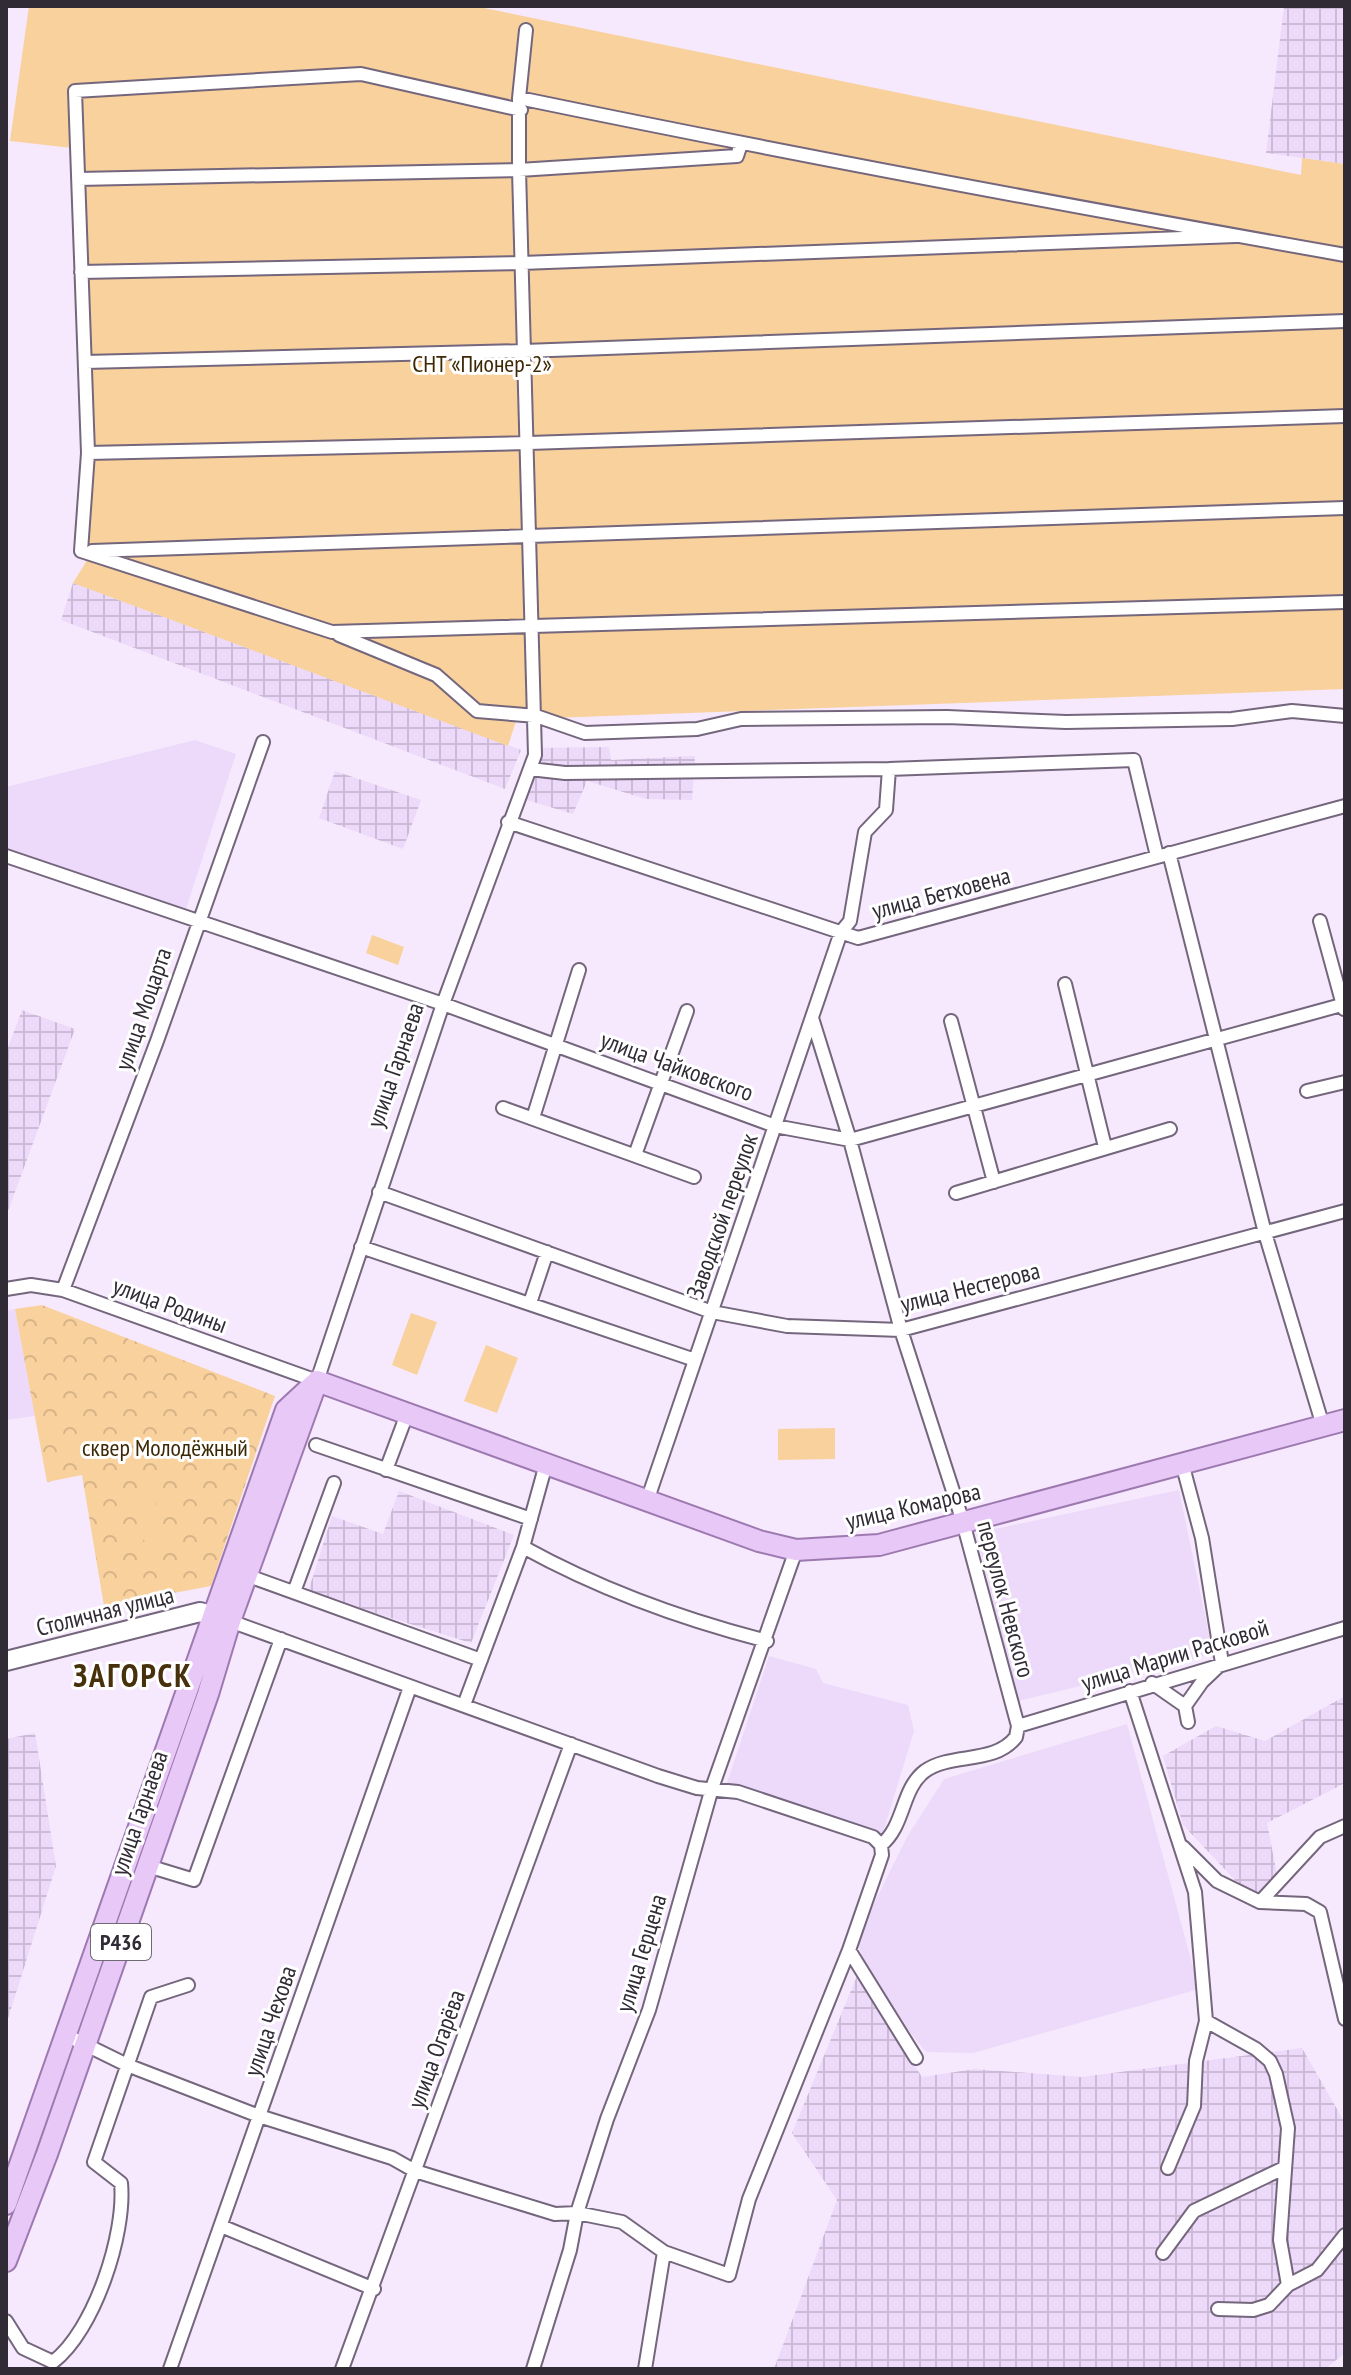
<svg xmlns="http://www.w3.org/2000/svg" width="1351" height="2375" viewBox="0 0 1351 2375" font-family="'PT Sans Narrow',sans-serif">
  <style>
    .built { fill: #edd9f9 }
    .industrial { fill: url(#industrial-grid) }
    .forest { fill: url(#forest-crowns) }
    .garden { fill: #f9d19d }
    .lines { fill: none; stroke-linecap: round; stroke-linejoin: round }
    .street-casing { stroke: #74667c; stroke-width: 16 }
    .secondary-casing { stroke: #74667c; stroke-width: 22 }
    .primary-casing { stroke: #9d79b0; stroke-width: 24 }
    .street { stroke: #fff; stroke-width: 12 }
    .secondary { stroke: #fff; stroke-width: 18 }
    .primary { stroke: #e7c8f7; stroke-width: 20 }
    .labels { text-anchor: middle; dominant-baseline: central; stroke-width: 6; stroke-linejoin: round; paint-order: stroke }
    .shield { fill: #fff; stroke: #6f6b72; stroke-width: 2 }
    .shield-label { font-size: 22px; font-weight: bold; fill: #312b35 }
    .park-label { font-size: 24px; fill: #3d2806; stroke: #fff }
    .street-label { font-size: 24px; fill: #312b35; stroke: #fff }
    .district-label { font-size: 32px; font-weight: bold; letter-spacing: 2px; fill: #47300c; stroke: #fff }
  </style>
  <defs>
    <pattern id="industrial-grid" width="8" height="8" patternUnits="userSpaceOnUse" patternTransform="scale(2)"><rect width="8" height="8" fill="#edd9f9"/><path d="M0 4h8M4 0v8" fill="none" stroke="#ccbad6"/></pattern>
    <pattern id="forest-crowns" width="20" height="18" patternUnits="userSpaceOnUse" patternTransform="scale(2)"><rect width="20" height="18" fill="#f9d19d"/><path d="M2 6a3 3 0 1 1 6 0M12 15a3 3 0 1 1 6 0" fill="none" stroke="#d6b488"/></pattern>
  </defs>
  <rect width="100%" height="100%" fill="#f6e9fd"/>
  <!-- built -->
  <path class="built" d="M 195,740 L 236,754 L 186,909 L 6,848 L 6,787 Z
    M 15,1309 L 35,1416 L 6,1420 L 6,1311 Z
    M 1179,1490 L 1213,1654 L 1018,1701 L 976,1533 Z
    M 769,1656 L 816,1669 L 823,1683 L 908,1705 L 914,1731 L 882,1836 L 727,1783 Z
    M 1127,1724 L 1199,1989 L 973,2053 L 926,2052 L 877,1992 L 856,1940 L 907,1837 L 944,1779 Z"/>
  <!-- industrial -->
  <path class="industrial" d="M 1284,6 L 1345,6 L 1345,164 L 1266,153 Z
    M 73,583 L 521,750 L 505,789 L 61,620 Z
    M 609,747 L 611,760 L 695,756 L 692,800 L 646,799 L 587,781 L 573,814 L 520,798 L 536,748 Z
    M 335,771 L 421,800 L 403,849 L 319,818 Z
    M 22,1010 L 75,1029 L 8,1211 L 6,1053 Z
    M 399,1491 L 514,1535 L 471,1643 L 308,1592 L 332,1516 L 383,1534 Z
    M 1345,1696 L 1345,1783 L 1267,1823 L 1278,1880 L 1250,1896 L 1183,1825 L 1163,1756 L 1216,1726 L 1265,1741 Z
    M 35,1733 L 56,1866 L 6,2025 L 6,1739 Z
    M 857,1976 L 922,2077 L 975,2069 L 1082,2077 L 1302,2048 L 1345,2123 L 1345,2353 L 1325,2369 L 774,2369 L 837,2200 L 792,2133 Z"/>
  <!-- forest -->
  <path class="forest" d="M 42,1305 L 275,1396 L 211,1586 L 104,1606 L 82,1475 L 47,1482 L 15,1309 Z"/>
  <!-- garden -->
  <path class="garden" d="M 29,6 L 474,6 L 1301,175 L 1302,158 L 1345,164 L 1345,689 L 553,718 L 519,712 L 508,746 L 73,583 L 89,557 L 83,539 L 72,148 L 10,141 Z
    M 372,935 L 404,947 L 398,965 L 366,953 Z
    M 411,1313 L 437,1322 L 417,1375 L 392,1365 Z
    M 486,1345 L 518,1358 L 497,1413 L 464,1401 Z
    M 835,1428 L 835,1459 L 778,1460 L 778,1429 Z
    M 151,1488 L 171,1550 L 149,1555 L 129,1495 Z"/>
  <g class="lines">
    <defs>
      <path id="street" d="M 519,98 C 794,155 1069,206 1345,255
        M 78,179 L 519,170 L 737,156 L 741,144
        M 81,272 L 522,263 L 1236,236
        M 85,362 L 524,351 L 1345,321
        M 88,453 L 529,443 L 1345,416
        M 81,551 L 332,632 L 1345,602
        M 81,551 L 88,453 L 75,91 L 361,74 L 521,110
        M 92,551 L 1345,508
        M 339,635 L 436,675 L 477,711 L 536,716 L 585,733 L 697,729 L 741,719 L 947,717 L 1066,722 L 1232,719 L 1292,711 L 1345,716
        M 530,769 L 565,773 L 889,769 L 1134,760 L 1157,856
        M 508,822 L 858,938 L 1345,806
        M 1169,853 L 1265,1233 L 1323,1426
        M 6,856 L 443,1004 L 775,1126 L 850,1140 L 1345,1004
        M 1320,921 L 1344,1009
        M 1065,984 L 1105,1147
        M 812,1018 L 850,1140 L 901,1330 L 963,1522 L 1018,1726 L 1016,1737 C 994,1765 952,1752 925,1771 C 901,1789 905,1826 881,1845
        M 951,1021 L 994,1182
        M 1307,1091 L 1345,1082
        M 503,1108 L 694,1177
        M 533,1118 L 579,970
        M 635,1155 L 687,1011
        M 379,1192 L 712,1312 L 787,1326 L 901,1330 L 1345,1211
        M 956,1193 L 1170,1129
        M 361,1247 L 695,1360
        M 6,1289 L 31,1285 L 63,1290 L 317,1381 L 443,1004 L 535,755 L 519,170 L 519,98 L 526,30
        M 63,1290 L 157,1041 L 263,742
        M 530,1303 L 547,1252
        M 316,1445 L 531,1519
        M 1182,1463 L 1202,1538 L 1222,1663 L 1202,1682 L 1185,1706 L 1188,1722
        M 386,1470 L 407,1414
        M 647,1501 L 841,932 L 850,921 L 865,832 L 886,810 L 889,769
        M 523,1547 C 601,1590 681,1619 767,1641
        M 246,1575 L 481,1660
        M 294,1592 L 334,1483
        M 230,1621 L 658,1776 L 697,1788 L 738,1792 L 873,1837 L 881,1845 L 882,1855 L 849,1950 L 916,2058
        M 1152,1683 L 1185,1706
        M 1130,1691 L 1195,1892 L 1206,2021 L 1256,2049 L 1270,2061 L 1276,2074 L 1288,2128 L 1280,2240 L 1288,2285
        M 464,1705 L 523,1547 L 546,1464
        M 1018,1726 L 1345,1628
        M 1345,1826 L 1320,1837 L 1260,1902 L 1306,1904 L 1320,1912 L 1345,2019
        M 1183,1847 L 1217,1881 L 1260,1902
        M 148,1866 L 194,1880 L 281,1639
        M 64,2034 L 127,2065 L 259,2116 L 392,2158 L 415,2171 L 555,2214 L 577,2213 L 622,2222 L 664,2252 L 729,2275 L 749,2199 L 849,1950
        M 1168,2168 L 1194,2106 L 1196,2061 L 1206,2021
        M 221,2226 L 374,2289
        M 1163,2253 L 1194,2211 L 1284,2168
        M 1218,2309 L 1253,2310 L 1269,2305 L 1288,2285 L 1317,2270 L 1345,2235
        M 6,2321 L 23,2348 L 53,2362 C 94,2331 126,2234 121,2183 L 94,2162 L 151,1997 L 188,1985
        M 170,2369 L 410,1687
        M 342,2369 L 571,1744
        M 533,2369 L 570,2250 L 577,2213 L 607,2119 L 649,2010 L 712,1788 L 796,1550
        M 645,2369 L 664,2252"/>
      <path id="secondary" d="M 6,1661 L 200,1612 L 224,1619"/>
      <path id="primary" d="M 317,1381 L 759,1541 L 796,1550 L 879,1545 L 1345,1420
        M 6,2204 L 286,1410 L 314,1384
        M 6,2261 L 47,2154 L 208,1694 L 230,1621 L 317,1381"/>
    </defs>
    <!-- street casing -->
    <use href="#street" class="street-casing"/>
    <!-- secondary casing -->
    <use href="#secondary" class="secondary-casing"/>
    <!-- primary casing -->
    <use href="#primary" class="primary-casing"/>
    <!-- street -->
    <use href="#street" class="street"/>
    <!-- secondary -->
    <use href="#secondary" class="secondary"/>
    <!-- primary -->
    <use href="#primary" class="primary"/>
  </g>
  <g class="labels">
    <!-- shield labels -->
    <rect class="shield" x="91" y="1924" width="60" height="36" rx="6"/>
    <g class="shield-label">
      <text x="121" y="1942">P436</text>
    </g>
    <!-- park labels -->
    <g class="park-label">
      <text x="482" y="363">СНТ «Пионер-2»</text>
      <text x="165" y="1447">сквер Молодёжный</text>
    </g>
    <!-- street labels -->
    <g class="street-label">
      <text transform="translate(941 893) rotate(-15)">улица Бетховена</text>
      <text transform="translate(143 1009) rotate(-71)">улица Моцарта</text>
      <text transform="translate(395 1065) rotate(-71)">улица Гарнаева</text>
      <text transform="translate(677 1066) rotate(20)">улица Чайковского</text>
      <text transform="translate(722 1216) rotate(-71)">Заводской переулок</text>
      <text transform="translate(970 1287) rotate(-14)">улица Нестерова</text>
      <text transform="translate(170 1305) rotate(20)">улица Родины</text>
      <text transform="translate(913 1506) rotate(-13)">улица Комарова</text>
      <text transform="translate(1006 1599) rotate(75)">переулок Невского</text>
      <text transform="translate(105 1611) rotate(-14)">Столичная улица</text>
      <text transform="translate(1175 1655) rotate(-17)">улица Марии Расковой</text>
      <text transform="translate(139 1813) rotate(-71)">улица Гарнаева</text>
      <text transform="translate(641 1953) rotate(-73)">улица Герцена</text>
      <text transform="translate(270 2021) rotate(-71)">улица Чехова</text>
      <text transform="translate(436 2049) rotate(-70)">улица Огарёва</text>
    </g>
    <!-- district labels -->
    <g class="district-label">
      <text x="133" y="1675">ЗАГОРСК</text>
    </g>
  </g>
  <!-- border -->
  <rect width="1351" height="2375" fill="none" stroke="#312b35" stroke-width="16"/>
</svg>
